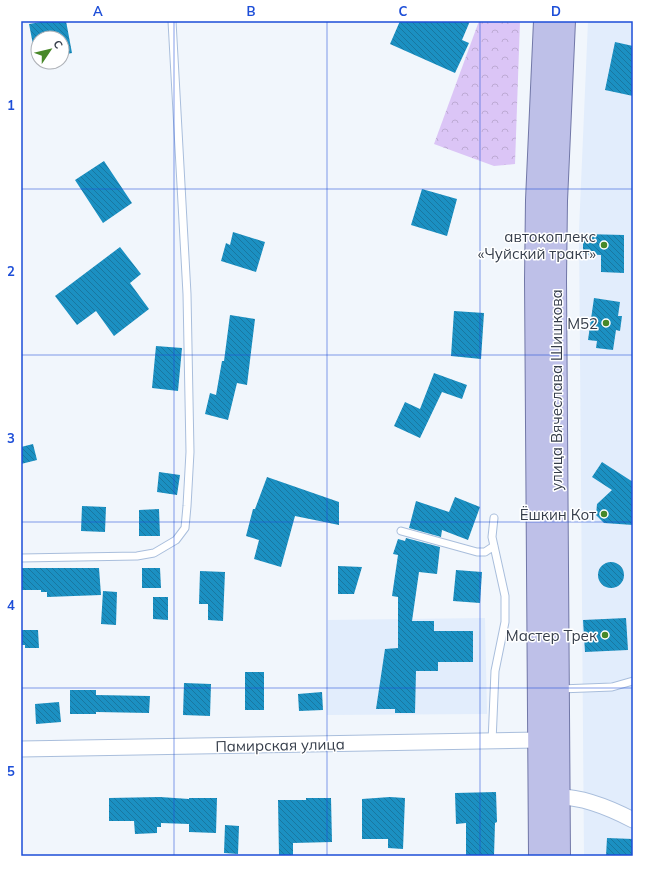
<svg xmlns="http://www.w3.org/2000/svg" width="654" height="877" viewBox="0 0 654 877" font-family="Mulish,sans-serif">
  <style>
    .built { fill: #e2edfc }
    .park { fill: url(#park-crowns) }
    .building { fill: url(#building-back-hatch) }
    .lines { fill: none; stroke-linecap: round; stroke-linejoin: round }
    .service-casing { stroke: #a9bedc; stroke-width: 9 }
    .minor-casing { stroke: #a9bedc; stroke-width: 17 }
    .primary-casing { stroke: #7177a7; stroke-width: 24 }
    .service { stroke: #fff; stroke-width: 7 }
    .minor { stroke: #fff; stroke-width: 15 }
    .primary { stroke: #bec0e8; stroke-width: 22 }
    .grid { fill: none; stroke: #1d4ed8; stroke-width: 1; stroke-opacity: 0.55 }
    .poi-dot { fill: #488829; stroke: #fff; stroke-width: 1.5 }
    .labels { text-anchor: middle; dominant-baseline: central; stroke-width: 3; stroke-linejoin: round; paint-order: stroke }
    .poi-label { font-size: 15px; fill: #353d4a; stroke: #fff; text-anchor: end }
    .street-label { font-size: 15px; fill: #353d4a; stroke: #fff }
    .neatline { fill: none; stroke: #1d4ed8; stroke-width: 1.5 }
    .grid-label { font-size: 13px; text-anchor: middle; font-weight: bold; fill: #1d4ed8 }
  </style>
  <defs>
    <pattern id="park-crowns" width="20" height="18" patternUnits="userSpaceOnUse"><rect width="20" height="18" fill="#dbc5f6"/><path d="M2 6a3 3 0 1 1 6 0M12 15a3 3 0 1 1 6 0" fill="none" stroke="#bdaad4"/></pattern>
    <pattern id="building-back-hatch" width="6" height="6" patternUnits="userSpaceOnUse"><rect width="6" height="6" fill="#1b90c2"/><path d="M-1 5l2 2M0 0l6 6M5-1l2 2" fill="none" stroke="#1977a0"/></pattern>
  </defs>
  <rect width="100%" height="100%" fill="#f1f6fc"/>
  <!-- built -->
  <path class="built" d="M 588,21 L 633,21 L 633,856 L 584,856 L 579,230 Z
    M 485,618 L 487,714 L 327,715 L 328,620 Z"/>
  <!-- park -->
  <path class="park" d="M 479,21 L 520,21 L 515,164 L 494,166 L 434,144 Z"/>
  <!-- building -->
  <path class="building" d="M 46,21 L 66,21 L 72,53 L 62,55 L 62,38 L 38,38 L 38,60 L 36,60 L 29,24 Z
    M 400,21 L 470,21 L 462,40 L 469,43 L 455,73 L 390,44 Z
    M 615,42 L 633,46 L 633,96 L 605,90 Z
    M 104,161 L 132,203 L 103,223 L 75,180 Z
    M 422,189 L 457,199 L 447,236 L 411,225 Z
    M 233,232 L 265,242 L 256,272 L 221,261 L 226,243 L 230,245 Z
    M 583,234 L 624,235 L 624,273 L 601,272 L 601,255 L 583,254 Z
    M 120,247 L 141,274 L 130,283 L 149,309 L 114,336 L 96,311 L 77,325 L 55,296 Z
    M 594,298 L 620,302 L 618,316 L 622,316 L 620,331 L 616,330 L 613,350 L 596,348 L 597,341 L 588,340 Z
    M 454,311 L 484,313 L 481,359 L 451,356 Z
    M 230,315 L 255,319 L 247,385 L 237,383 L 228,420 L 205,414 L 210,393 L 216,395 L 222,361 L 224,361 Z
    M 156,346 L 182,348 L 178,391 L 152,388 Z
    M 434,373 L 467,385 L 462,399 L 442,392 L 420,438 L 394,426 L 405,402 L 420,409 Z
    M 33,444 L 37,460 L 21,464 L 21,447 Z
    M 602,462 L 633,482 L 633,525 L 604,523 L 596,515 L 597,504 L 612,490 L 592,477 Z
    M 159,472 L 180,475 L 177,495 L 157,492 Z
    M 267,477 L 339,502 L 339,525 L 295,516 L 281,567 L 254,559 L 259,540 L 246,536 L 253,509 L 255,509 Z
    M 455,497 L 480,507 L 468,540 L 442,530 L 441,537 L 409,528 L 416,501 L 449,512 Z
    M 82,506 L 106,507 L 105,532 L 81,531 Z
    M 159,509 L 160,536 L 139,536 L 139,510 Z
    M 406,538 L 440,547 L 437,574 L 419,572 L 412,621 L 434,621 L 434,631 L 473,631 L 473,662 L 438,662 L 438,671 L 416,671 L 415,713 L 395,713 L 395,709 L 376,709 L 385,649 L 398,648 L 398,597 L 392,596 L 398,555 L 393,554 L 398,539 L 405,541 Z
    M598 575a13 13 0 1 1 26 0a13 13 0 1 1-26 0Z
    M 338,566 L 362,567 L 354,594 L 338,594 Z
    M 21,568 L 99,568 L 101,595 L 47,597 L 47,592 L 41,592 L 41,590 L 21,590 Z
    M 142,568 L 160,568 L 161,588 L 142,588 Z
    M 456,570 L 482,572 L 480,603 L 453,601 Z
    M 200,571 L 225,572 L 223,621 L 208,620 L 208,604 L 199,604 Z
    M 103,591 L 117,592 L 116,625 L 101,624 Z
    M 153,597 L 168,597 L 168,620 L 153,619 Z
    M 626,618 L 628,650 L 585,652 L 583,620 Z
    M 21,630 L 38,630 L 39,648 L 25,648 L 25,645 L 21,645 Z
    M 245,672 L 264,672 L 264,710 L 245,710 Z
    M 184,683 L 211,684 L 210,716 L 183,715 Z
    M 70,690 L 96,690 L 96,695 L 150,696 L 149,713 L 96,712 L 96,714 L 70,714 Z
    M 322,692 L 323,710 L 299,711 L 298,694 Z
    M 59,702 L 61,722 L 36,724 L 35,704 Z
    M 496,792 L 497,822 L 495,823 L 494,856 L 466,856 L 466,823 L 456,824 L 455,793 Z
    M 160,797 L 189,799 L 189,798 L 217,798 L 216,833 L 189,832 L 189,824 L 161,823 L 161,827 L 157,827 L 157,833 L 135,834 L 134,821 L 109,821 L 109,798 Z
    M 390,797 L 405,798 L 403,849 L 388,848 L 388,839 L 362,839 L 362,799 Z
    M 306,798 L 331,798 L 332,842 L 293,843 L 293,856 L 279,856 L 278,800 L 306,800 Z
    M 225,825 L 239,826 L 238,854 L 224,853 Z
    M 607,838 L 633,839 L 633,856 L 606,856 Z"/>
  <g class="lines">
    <defs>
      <path id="service" d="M 401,531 L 477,552 L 485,552 L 494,546
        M 21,558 L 137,556 L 154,553 L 176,540 L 185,528 L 187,506 L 190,452 L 187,294 L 172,21
        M 560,689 L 612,687 L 633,681
        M 492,742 L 495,671 L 505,622 L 505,596 L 492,537 L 494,518"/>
      <path id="minor" d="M 21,749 L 539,740
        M 559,797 C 584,797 610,808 633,820"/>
      <path id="primary" d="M 540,856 L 536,280 L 537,200 L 545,21
        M 559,856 L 555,280 L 556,201 L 564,21"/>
    </defs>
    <!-- service casing -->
    <use href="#service" class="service-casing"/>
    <!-- minor casing -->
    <use href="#minor" class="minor-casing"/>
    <!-- primary casing -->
    <use href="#primary" class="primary-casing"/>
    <!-- service -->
    <use href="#service" class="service"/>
    <!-- minor -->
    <use href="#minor" class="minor"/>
    <!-- primary -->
    <use href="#primary" class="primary"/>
  </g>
  <!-- grid -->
  <path class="grid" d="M 174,21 L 174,856M 327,21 L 327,856M 480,21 L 480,856M 21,189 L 633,189M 21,355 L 633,355M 21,522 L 633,522M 21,688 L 633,688"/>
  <!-- markers -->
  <g class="poi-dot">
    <circle cx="604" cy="245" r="4"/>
    <circle cx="606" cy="323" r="4"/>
    <circle cx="604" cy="514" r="4"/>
    <circle cx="605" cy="635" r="4"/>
  </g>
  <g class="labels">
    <!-- poi labels -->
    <g class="poi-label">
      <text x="596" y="236">автокоплекс<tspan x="596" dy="17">«Чуйский тракт»</tspan></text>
      <text x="598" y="323">М52</text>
      <text x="596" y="514">Ёшкин Кот</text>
      <text x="597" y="635">Мастер Трек</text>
    </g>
    <!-- street labels -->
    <g class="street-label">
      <text transform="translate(556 390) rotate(-90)">улица Вячеслава Шишкова</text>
      <text transform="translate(280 745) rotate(-1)">Памирская улица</text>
    </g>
  </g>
  <!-- border -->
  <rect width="654" height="877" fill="none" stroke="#ffffff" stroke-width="44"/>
  <!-- north arrow -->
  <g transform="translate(50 50) rotate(55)"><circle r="19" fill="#ffffff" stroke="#aeb1b7"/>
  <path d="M0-3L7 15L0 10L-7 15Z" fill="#488829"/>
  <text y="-6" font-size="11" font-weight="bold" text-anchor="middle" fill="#353d4a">С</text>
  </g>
  <rect x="22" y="22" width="610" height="833" class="neatline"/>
  <g class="grid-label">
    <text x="98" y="16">A</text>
    <text x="251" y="16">B</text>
    <text x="403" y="16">C</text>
    <text x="556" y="16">D</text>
    <text x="11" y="110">1</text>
    <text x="11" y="276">2</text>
    <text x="11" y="443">3</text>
    <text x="11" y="610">4</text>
    <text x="11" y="776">5</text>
  </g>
</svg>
